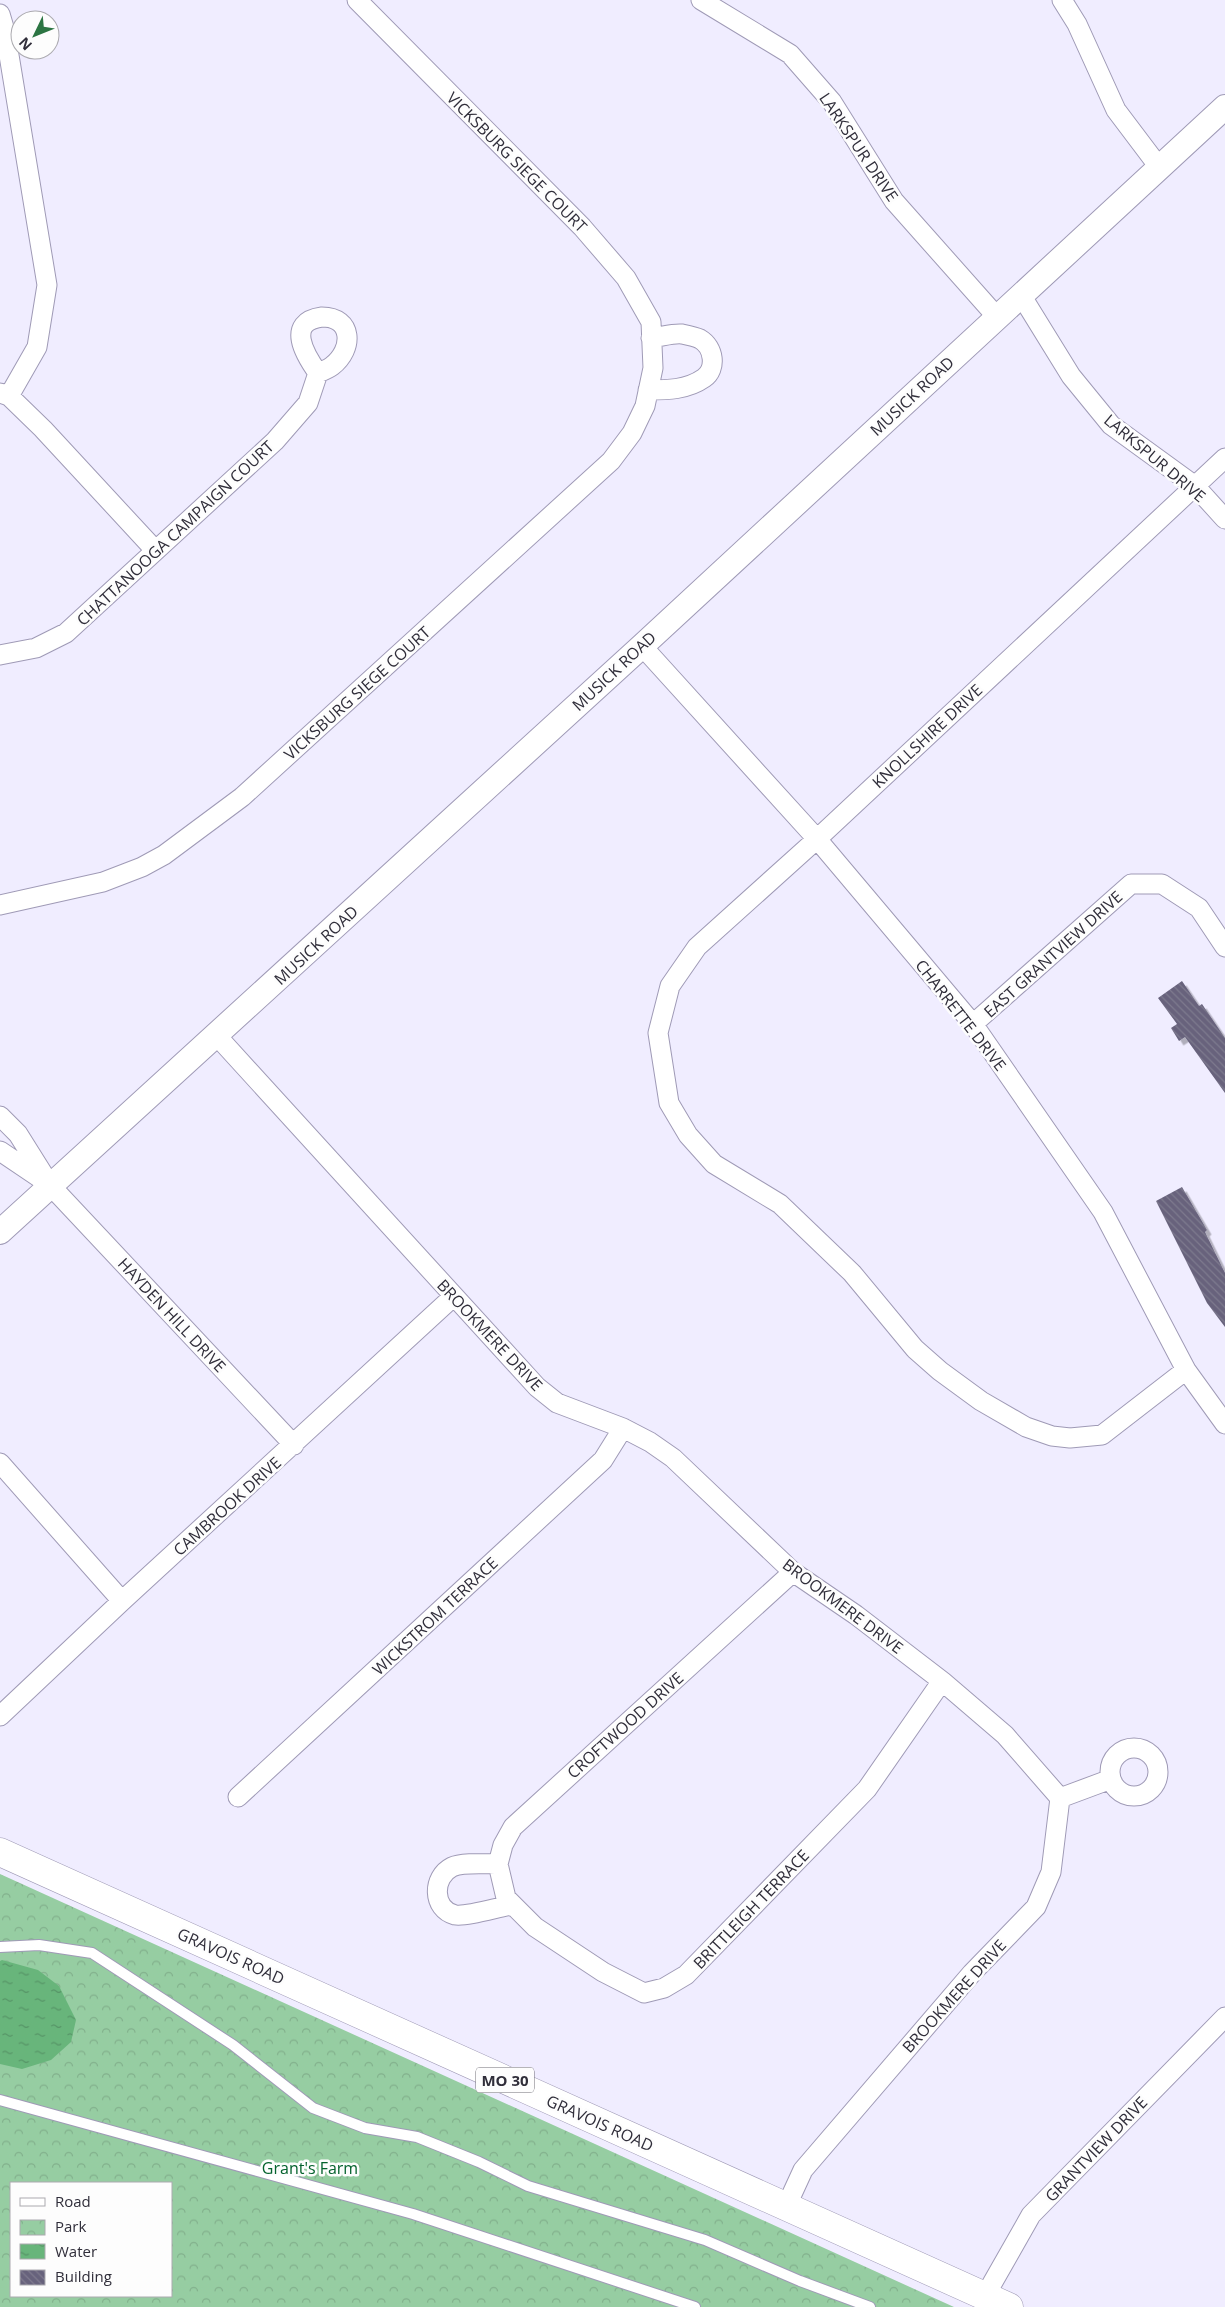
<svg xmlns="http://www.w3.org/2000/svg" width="1225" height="2307" viewBox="0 0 1225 2307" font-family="'Open Sans',sans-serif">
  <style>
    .park { fill: url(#park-crowns); fill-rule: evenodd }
    .water { fill: url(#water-ripples) }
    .building { fill: url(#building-back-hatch); filter: url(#shadow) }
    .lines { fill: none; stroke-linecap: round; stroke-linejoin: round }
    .service-casing { stroke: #9f9ab6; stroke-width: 12 }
    .minor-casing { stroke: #9f9ab6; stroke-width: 21 }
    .tertiary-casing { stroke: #9f9ab6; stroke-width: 26 }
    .primary-casing { stroke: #9f9ab6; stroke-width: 29 }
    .service { stroke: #fff; stroke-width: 10 }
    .minor { stroke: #fff; stroke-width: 19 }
    .tertiary { stroke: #fff; stroke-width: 24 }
    .primary { stroke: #fff; stroke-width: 28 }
    .labels { text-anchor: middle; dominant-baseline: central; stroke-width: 5; stroke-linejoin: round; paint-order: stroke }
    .shield { fill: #fdfdfd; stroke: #6e6c74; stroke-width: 1 }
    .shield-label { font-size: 15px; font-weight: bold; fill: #302e3a }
    .street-label { font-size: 16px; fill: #302e3a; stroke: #fdfdfd }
    .park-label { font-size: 16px; fill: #04622d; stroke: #fdfdfd }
  </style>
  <defs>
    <pattern id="park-crowns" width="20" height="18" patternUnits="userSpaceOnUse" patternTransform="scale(1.25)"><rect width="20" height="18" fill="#96cda2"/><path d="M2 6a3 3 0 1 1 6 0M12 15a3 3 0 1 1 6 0" fill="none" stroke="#82b08c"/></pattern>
    <pattern id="water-ripples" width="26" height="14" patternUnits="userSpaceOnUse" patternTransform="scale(1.25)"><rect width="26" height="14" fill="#68b57b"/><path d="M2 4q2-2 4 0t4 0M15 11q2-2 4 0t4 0" fill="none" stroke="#569466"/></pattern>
    <pattern id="building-back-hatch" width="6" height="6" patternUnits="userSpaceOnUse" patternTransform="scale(1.25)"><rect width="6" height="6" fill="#67627c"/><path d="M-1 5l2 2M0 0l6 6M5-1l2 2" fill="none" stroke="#7e7a8e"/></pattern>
    <filter id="shadow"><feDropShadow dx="4.5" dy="4.5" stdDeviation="0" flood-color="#0004"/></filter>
  </defs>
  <rect width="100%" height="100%" fill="#f0edff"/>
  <!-- park -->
  <path class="park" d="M 0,1874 L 954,2307 L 0,2307 ZM 11,2183 L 171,2183 L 171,2296 L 11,2296 Z"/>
  <!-- water -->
  <path class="water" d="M 2,1960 L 38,1970 L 59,1986 L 76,2020 L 71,2042 L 51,2060 L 22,2069 L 0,2064 L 0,1961 Z"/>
  <!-- building -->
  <path class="building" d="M 1182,981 L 1199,1006 L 1202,1004 L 1225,1038 L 1225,1093 L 1185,1037 L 1179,1041 L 1171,1028 L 1177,1024 L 1158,998 Z
    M 1182,1187 L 1207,1230 L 1205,1232 L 1225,1273 L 1225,1327 L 1207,1303 L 1156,1201 Z"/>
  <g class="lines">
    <defs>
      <path id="service" d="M 0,1947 L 39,1945 L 92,1953 L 233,2045 L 313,2108 L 365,2128 L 417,2137 L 479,2162 L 528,2186 L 705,2240 L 800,2281 L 870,2307
        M 0,2100 L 413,2214 L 695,2307"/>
      <path id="minor" d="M 701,0 L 790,54 L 832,102 L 894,201 L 997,317
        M 1062,0 L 1077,24 L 1116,110 L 1159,167
        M 0,14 L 5,31 L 47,285 L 37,347 L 9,396
        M 1021,295 L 1071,376 L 1111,425 L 1195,486 L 1225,519
        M 322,317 C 353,317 354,349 332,366 C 328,369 323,371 318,373 C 305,355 285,322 322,317 Z
        M 648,390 C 667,390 687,390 704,378 C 717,369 714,347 700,339 C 696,337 687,335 682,334 C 673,333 661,337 651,338
        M 0,393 L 9,396 L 43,429 L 155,550
        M 642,646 L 817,839 L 973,1024 L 1103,1212 L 1186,1370 L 1225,1424
        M 0,655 L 36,648 L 66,633 L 275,441 L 308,403 L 318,373
        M 0,905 L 103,882 L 142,867 L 164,855 L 242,797 L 611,461 L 632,433 L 645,406 L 653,368 L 651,322 L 626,278 L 582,227 L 357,0
        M 973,1024 L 1131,884 L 1162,884 L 1199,908 L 1225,947
        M 217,1036 L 537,1387 L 557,1403 L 623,1428 L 650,1442 L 673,1458 L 793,1572 L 856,1615 L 942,1681 L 1005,1735 L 1060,1798 L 1051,1872 L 1036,1907 L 972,1973 L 803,2170 L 786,2207
        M 0,1116 L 18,1134 L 50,1185 L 294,1445
        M 0,1151 L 43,1180
        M 1186,1370 L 1102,1435 L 1070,1438 L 1052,1436 L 1026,1427 L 981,1401 L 940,1371 L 915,1349 L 852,1273 L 780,1204 L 714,1164 L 688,1135 L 669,1103 L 658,1033 L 670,986 L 697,947 L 817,839 L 1225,458
        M 0,1463 L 122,1601
        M 793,1572 L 513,1827 L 503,1845 L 498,1864 L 506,1898 L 535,1927 L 603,1972 L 644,1993 L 664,1988 L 686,1975 L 867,1789 L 942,1681
        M 0,1716 L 122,1601 L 454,1296
        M1110 1772a24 24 0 1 1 48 0a24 24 0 1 1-48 0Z
        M 238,1797 L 603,1460 L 623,1428
        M 1060,1798 L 1111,1779
        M 498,1864 C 487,1864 462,1862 452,1867 C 432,1877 432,1909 455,1915 C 466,1917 499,1907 512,1905
        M 985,2296 L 1031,2215 L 1225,2017"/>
      <path id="tertiary" d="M 0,1232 L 642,646 L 1225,107"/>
      <path id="primary" d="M 0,1852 L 1009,2307"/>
    </defs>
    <!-- service casing -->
    <use href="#service" class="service-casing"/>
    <!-- minor casing -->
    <use href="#minor" class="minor-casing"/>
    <!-- tertiary casing -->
    <use href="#tertiary" class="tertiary-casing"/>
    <!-- primary casing -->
    <use href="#primary" class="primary-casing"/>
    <!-- service -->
    <use href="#service" class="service"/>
    <!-- minor -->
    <use href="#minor" class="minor"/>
    <!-- tertiary -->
    <use href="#tertiary" class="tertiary"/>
    <!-- primary -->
    <use href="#primary" class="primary"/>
  </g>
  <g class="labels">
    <!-- shield labels -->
    <rect class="shield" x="476" y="2067.5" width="58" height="25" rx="4"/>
    <g class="shield-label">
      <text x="505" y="2080">MO 30</text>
    </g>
    <!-- street labels -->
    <g class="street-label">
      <text transform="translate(859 147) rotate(56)">LARKSPUR DRIVE</text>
      <text transform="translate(517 162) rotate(45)">VICKSBURG SIEGE COURT</text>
      <text transform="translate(912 396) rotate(-43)">MUSICK ROAD</text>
      <text transform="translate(1155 458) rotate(40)">LARKSPUR DRIVE</text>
      <text transform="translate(175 533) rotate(-43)">CHATTANOOGA CAMPAIGN COURT</text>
      <text transform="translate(614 671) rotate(-43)">MUSICK ROAD</text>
      <text transform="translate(357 693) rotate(-42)">VICKSBURG SIEGE COURT</text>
      <text transform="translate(927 736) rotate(-43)">KNOLLSHIRE DRIVE</text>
      <text transform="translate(316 945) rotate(-43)">MUSICK ROAD</text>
      <text transform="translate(1053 954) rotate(-42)">EAST GRANTVIEW DRIVE</text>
      <text transform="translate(961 1015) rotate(52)">CHARRETTE DRIVE</text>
      <text transform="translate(172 1315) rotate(47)">HAYDEN HILL DRIVE</text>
      <text transform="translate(490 1335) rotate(47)">BROOKMERE DRIVE</text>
      <text transform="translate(227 1506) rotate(-42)">CAMBROOK DRIVE</text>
      <text transform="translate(843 1606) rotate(37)">BROOKMERE DRIVE</text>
      <text transform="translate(435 1616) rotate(-43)">WICKSTROM TERRACE</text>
      <text transform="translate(625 1725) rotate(-42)">CROFTWOOD DRIVE</text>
      <text transform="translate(751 1909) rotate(-46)">BRITTLEIGH TERRACE</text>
      <text transform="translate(231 1956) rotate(24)">GRAVOIS ROAD</text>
      <text transform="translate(954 1996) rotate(-48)">BROOKMERE DRIVE</text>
      <text transform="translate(600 2123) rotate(24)">GRAVOIS ROAD</text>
      <text transform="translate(1096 2149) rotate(-46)">GRANTVIEW DRIVE</text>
    </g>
    <!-- park labels -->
    <g class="park-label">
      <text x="310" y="2168">Grant's Farm</text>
    </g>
  </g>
  <!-- legend -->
  <rect x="10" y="2182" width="162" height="115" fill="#fdfdfd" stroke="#abaaaf"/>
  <rect x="20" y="2198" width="25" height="8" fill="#ffffff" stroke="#abaaaf"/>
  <text x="55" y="2207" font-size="15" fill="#302e3a">Road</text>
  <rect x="20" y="2220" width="25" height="15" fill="url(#park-crowns)" stroke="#abaaaf"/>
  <text x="55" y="2232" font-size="15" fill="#302e3a">Park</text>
  <rect x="20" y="2244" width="25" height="15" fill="url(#water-ripples)" stroke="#abaaaf"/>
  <text x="55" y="2257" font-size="15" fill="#302e3a">Water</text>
  <rect x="20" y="2270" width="25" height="15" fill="url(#building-back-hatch)" stroke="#abaaaf"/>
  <text x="55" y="2282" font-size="15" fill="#302e3a">Building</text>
  <!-- north arrow -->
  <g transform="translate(35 35) rotate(227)"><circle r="24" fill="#fdfdfd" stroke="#abaaaf"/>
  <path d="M0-4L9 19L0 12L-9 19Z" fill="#2c7543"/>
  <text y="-8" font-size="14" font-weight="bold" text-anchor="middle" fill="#302e3a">N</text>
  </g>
</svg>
